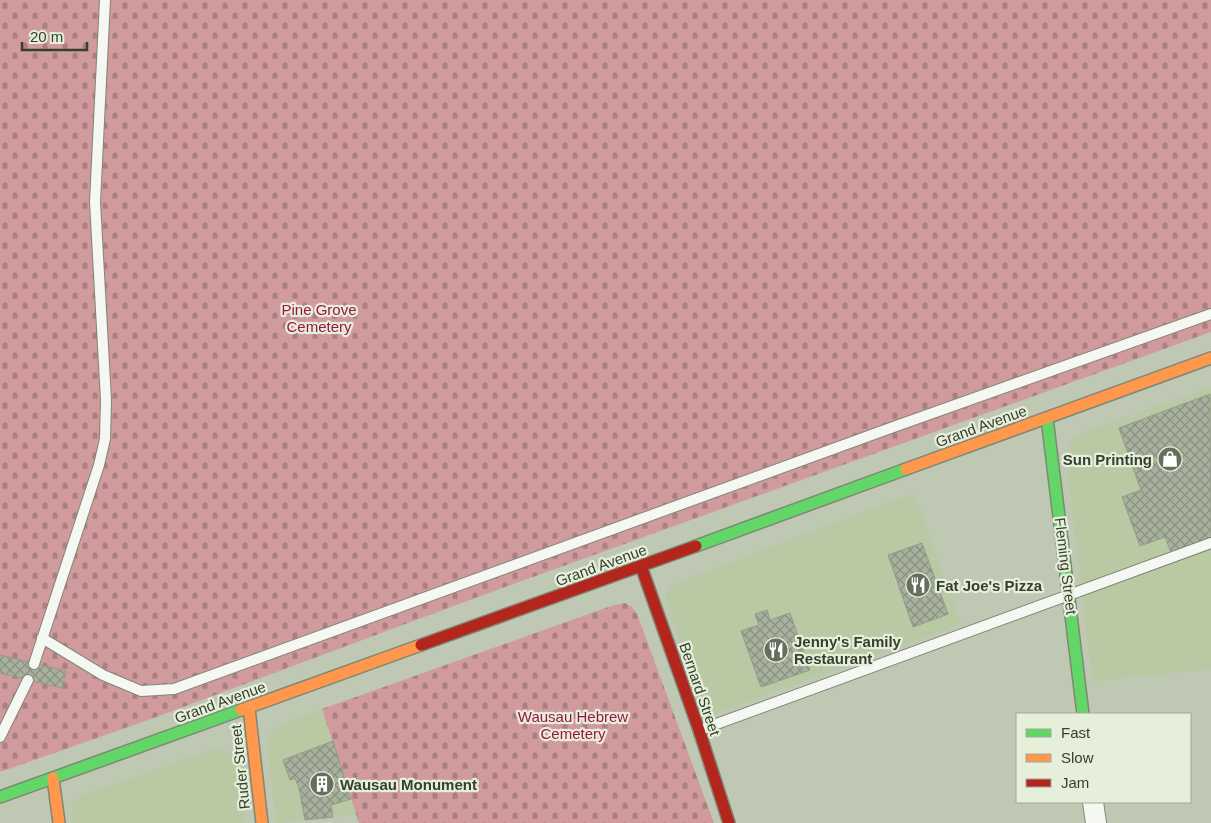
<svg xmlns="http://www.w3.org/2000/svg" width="1211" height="823" viewBox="0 0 1211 823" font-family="Arial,sans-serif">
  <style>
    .built { fill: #b8c9a4 }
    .cemetery { fill: url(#cemetery-stones) }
    .building { fill: url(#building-cross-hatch); stroke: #949b8a }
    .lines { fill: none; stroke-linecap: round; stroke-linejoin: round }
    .lane-casing { stroke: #7f8776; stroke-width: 12 }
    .street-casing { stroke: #7f8776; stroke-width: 22 }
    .fast-casing { stroke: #7f8776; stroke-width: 14 }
    .slow-casing { stroke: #7f8776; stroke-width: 14 }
    .jam-casing { stroke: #7f8776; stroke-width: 14 }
    .lane { stroke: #f5f7f3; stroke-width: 10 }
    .street { stroke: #f5f7f3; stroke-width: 20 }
    .fast { stroke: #63d668; stroke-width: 11 }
    .slow { stroke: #ff974d; stroke-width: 11 }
    .jam { stroke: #b3261e; stroke-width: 11 }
    .labels { text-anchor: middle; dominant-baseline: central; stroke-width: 4.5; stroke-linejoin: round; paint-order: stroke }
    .park-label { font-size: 15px; fill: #9c1445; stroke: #e5efd9 }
    .street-label { font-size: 15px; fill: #373f2e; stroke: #e5efd9 }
    .poi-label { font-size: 15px; font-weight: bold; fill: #373f2e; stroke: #e5efd9; text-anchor: start }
  </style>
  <defs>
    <pattern id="cemetery-stones" width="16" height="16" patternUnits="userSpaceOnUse" patternTransform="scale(1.25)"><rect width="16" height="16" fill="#d19a9d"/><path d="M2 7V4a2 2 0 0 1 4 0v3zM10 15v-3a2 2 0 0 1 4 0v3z" fill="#aa7f80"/></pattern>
    <pattern id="building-cross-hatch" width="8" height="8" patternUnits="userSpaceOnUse" patternTransform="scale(1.25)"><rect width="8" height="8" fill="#a8b19e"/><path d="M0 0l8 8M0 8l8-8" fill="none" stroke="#8a9181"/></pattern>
  </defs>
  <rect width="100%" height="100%" fill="#bec8b2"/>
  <!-- built -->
  <path class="built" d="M 1211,387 L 1211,669 L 1093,681 L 1074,527 L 1067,457 L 1069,445 L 1074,438 L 1083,432 Z
    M 914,493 L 961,624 L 707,716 L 667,603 L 666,595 L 670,587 L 679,582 Z
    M 322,709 L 356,814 L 276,823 L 268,745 L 269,736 L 279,725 Z
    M 215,749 L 223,751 L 230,755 L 237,766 L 240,782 L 244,823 L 72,823 L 72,802 L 78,797 Z"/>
  <!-- cemetery -->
  <path class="cemetery" d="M 0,0 L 1211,0 L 1211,332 L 475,598 L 151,719 L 0,772 Z
    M 625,603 L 632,607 L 637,614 L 714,823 L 359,823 L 322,709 L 614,605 Z"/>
  <!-- building -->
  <path class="building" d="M 1210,394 L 1211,541 L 1172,555 L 1165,537 L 1140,546 L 1122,497 L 1141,490 L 1119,428 Z
    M 922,543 L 948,614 L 913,627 L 888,555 Z
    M 767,610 L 770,620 L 790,613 L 810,670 L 761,687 L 741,631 L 759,625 L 755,614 Z
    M 0,655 L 66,671 L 62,688 L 0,673 Z
    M 333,741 L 351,799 L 331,805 L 333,817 L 305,820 L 299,788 L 295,778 L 290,780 L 283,760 Z"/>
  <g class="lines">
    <defs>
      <path id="lane" d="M 42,638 L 103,675 L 141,691 L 174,689 L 885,430 L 1211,314
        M 34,664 L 99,465 L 105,439 L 106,400 L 95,202 L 105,0
        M 700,730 L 1211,543
        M 0,737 L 28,680"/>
      <path id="street" d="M 1093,802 L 1096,823"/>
      <path id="fast" d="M 1047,418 L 1083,714
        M 696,546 L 906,469
        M 0,797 L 241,710"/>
      <path id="slow" d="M 906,469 L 1211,358
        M 249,708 L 262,823
        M 241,710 L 421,645
        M 53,778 L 59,823"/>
      <path id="jam" d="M 641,566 L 699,730 L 729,823
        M 421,645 L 696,546"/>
    </defs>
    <!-- lane casing -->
    <use href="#lane" class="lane-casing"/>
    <!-- street casing -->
    <use href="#street" class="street-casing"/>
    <!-- fast casing -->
    <use href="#fast" class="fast-casing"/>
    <!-- slow casing -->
    <use href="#slow" class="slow-casing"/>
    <!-- jam casing -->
    <use href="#jam" class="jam-casing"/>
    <!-- lane -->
    <use href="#lane" class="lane"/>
    <!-- street -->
    <use href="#street" class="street"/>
    <!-- fast -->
    <use href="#fast" class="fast"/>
    <!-- slow -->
    <use href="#slow" class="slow"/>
    <!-- jam -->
    <use href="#jam" class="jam"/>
  </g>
  <!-- icons -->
  <defs>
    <symbol id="shop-disc" viewBox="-11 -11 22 22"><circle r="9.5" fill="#666f5c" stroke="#e5efd9"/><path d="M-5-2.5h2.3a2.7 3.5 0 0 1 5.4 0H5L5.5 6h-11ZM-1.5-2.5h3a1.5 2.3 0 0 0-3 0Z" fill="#fff"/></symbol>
    <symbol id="restaurant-disc" viewBox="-11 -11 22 22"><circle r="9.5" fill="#666f5c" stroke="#e5efd9"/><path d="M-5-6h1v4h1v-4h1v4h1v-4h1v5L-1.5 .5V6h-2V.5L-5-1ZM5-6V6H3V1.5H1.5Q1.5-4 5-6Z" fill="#fff"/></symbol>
    <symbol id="building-disc" viewBox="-11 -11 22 22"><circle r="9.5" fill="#666f5c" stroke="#e5efd9"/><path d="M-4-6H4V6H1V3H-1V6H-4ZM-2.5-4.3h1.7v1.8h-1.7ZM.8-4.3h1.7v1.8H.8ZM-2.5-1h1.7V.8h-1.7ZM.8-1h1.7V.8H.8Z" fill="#fff"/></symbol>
  </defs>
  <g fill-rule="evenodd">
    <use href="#shop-disc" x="1156" y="445" width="28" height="28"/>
    <use href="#restaurant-disc" x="904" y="571" width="28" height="28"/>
    <use href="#restaurant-disc" x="762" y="636" width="28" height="28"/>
    <use href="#building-disc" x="308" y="770" width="28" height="28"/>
  </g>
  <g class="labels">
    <!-- park labels -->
    <g class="park-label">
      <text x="319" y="309">Pine Grove<tspan x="319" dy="17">Cemetery</tspan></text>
      <text x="573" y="716">Wausau Hebrew<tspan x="573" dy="17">Cemetery</tspan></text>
    </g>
    <!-- street labels -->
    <g class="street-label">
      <text transform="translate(981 426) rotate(-20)">Grand Avenue</text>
      <text transform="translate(601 565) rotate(-20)">Grand Avenue</text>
      <text transform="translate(1066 566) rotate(83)">Fleming Street</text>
      <text transform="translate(700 689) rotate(71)">Bernard Street</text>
      <text transform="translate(220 702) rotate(-20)">Grand Avenue</text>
      <text transform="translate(240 767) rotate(-96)">Ruder Street</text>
    </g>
    <!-- poi labels -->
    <g class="poi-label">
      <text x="1152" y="459" text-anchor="end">Sun Printing</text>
      <text x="936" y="585">Fat Joe's Pizza</text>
      <text x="794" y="641">Jenny's Family<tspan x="794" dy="17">Restaurant</tspan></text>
      <text x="340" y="784">Wausau Monument</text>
    </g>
  </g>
  <!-- legend -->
  <rect x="1016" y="713" width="175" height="90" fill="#e5efd9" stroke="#9fa995"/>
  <rect x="1026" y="729" width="25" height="8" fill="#63d668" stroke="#9fa995"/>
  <text x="1061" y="738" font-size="15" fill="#373f2e">Fast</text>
  <rect x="1026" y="754" width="25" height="8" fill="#ff974d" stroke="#9fa995"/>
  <text x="1061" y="763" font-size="15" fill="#373f2e">Slow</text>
  <rect x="1026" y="779" width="25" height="8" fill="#b3261e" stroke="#9fa995"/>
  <text x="1061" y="788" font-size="15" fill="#373f2e">Jam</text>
  <!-- scale -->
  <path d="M22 42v8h65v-8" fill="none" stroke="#373f2e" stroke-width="2.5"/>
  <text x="30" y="42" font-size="15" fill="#373f2e" stroke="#e5efd9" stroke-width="4" paint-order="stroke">20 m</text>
</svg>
